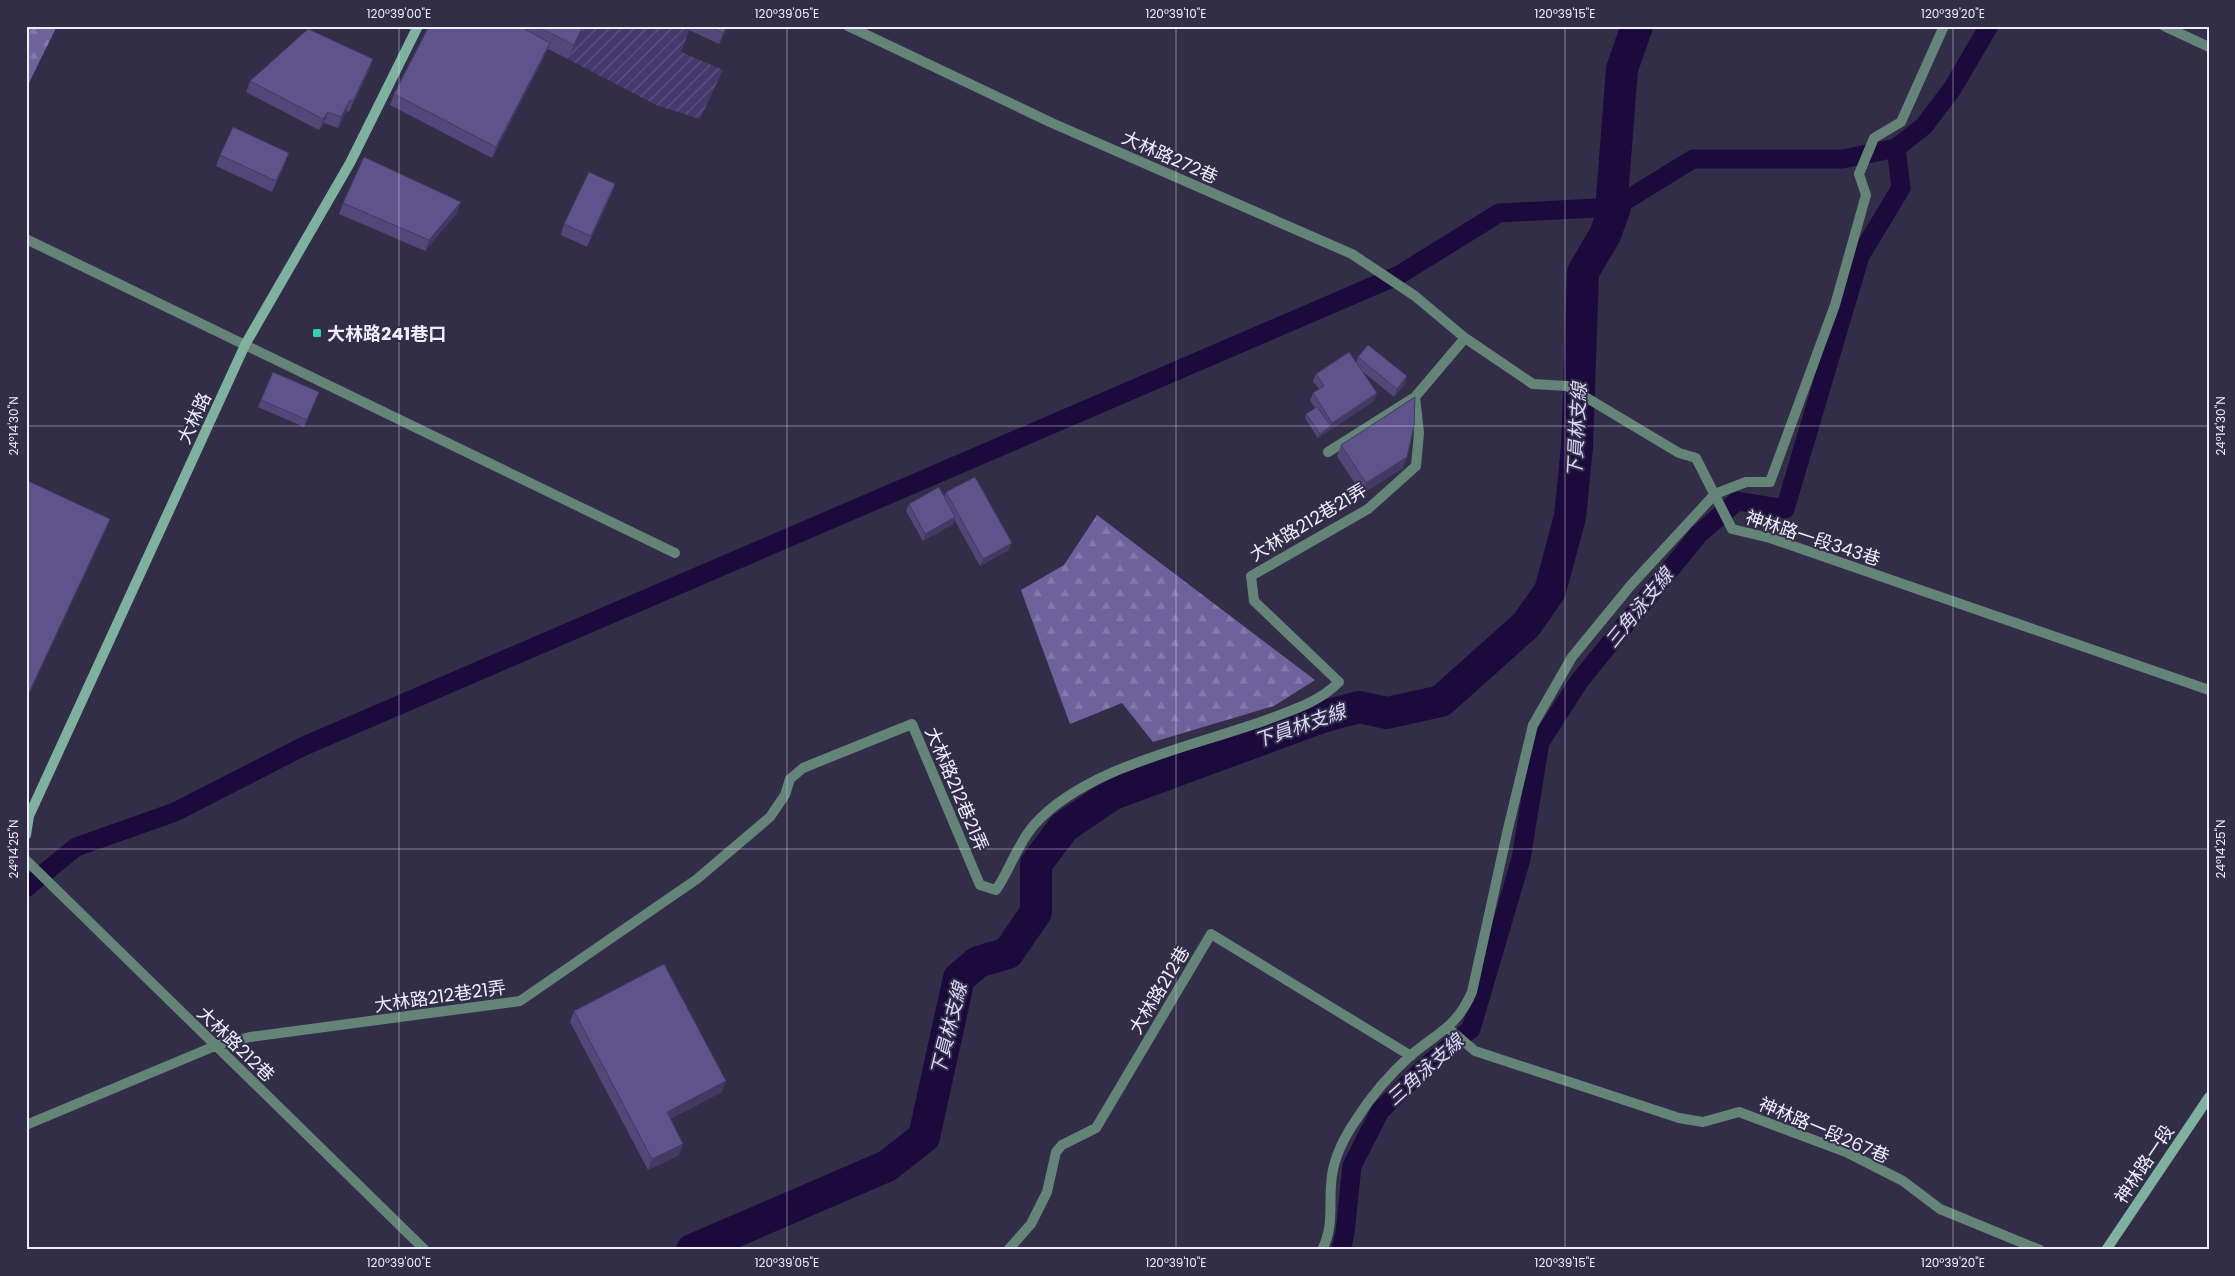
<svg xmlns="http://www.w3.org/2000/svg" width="2235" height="1276" viewBox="0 0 2235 1276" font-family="Poppins,'Noto Sans TC',sans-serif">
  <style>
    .forest { fill: url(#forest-firs) }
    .garden { fill: url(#garden-furrows) }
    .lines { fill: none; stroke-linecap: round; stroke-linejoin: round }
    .canal { stroke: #1c0a3d; stroke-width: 19 }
    .river { stroke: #1c0a3d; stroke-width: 32 }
    .street { stroke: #648478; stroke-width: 10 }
    .secondary { stroke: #7eb29f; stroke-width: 10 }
    .wall { fill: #524778 }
    .shaded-wall { fill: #423a62 }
    .building { fill: #5f538c; stroke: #423a62 }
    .ticks { fill: none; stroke: #efedfe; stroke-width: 1; stroke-opacity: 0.45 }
    .poi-dot { fill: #30d4aa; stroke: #332e48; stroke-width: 2 }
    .labels { text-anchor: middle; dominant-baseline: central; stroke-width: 4; stroke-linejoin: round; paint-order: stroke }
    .street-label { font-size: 18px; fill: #efedfe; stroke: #332e48 }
    .poi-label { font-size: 18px; font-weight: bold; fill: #efedfe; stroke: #332e48; text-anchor: start }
    .water-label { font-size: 19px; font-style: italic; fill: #dbd6f9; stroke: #332e48 }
    .neatline { fill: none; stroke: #efedfe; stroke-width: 2 }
    .ticks-label { font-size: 12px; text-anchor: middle; fill: #efedfe }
  </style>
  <defs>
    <pattern id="forest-firs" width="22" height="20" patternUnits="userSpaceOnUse" patternTransform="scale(1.25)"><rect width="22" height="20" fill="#6e629c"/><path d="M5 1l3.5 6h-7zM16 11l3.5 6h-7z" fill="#8379ab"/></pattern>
    <pattern id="garden-furrows" width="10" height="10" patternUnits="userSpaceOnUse" patternTransform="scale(1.25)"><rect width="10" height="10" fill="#44386d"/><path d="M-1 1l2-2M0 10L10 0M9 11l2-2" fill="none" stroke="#5f5583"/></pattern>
  </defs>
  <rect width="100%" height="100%" fill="#332e48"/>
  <!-- forest -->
  <path class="forest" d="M 26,26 L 57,26 L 26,89 Z
    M 1097,515 L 1315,680 L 1274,706 L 1153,742 L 1122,703 L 1070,724 L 1021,590 L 1064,565 Z"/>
  <!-- garden -->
  <path class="garden" d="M 584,26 L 691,26 L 681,52 L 723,70 L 700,119 L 656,105 L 568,59 Z"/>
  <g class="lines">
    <!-- canal -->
    <path class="canal" d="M 26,888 L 76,847 L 175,812 L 304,746 L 1399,275 L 1499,213 L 1615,207 L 1693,159 L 1843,159 L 1896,148
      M 1341,1250 L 1345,1233 L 1352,1166 L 1380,1111 L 1425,1067 L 1471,1029 L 1521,859 L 1540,742 L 1580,680 L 1699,534 L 1737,501 L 1785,509 L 1860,256 L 1901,188 L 1896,148 L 1924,126 L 1952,89 L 1989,26"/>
    <!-- river -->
    <path class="river" d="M 692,1250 L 887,1166 L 924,1137 L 959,978 L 978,962 L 1008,953 L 1036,912 L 1036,864 L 1064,827 L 1113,794 L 1322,717 L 1359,707 L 1387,713 L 1441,701 L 1526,625 L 1550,591 L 1570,517 L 1577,447 L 1583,272 L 1605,235 L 1615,207 L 1612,198 L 1622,69 L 1637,26"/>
    <!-- street -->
    <path class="street" d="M 848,26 L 1052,123 L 1352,254 L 1415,296 L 1465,338 L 1533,384 L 1567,386 L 1679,453 L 1696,458 L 1732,529 L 1770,538 L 2209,690
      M 2164,26 L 2209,47
      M 26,239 L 675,553
      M 1328,452 L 1415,397
      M 26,860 L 425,1250
      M 1448,1028 L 1475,1051 L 1679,1118 L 1703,1122 L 1739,1112 L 1846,1152 L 1903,1181 L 1940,1209 L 2040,1250
      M 26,1125 L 215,1046 L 250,1037 L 520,1001 L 697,879 L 770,817 L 785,795 L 790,779 L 803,768 L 912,724 L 980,885 L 996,890 C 1011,868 1016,846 1034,825 C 1086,766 1196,746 1269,719 C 1295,709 1319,702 1339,682 L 1254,601 L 1251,576 L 1368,509 L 1416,466 L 1419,433 L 1415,397 L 1465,338
      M 1008,1250 L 1031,1224 L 1047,1192 L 1056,1152 L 1062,1145 L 1096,1128 L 1211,934 L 1411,1056
      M 1322,1250 C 1335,1225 1328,1202 1332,1175 C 1335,1156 1345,1136 1356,1120 C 1371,1096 1389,1075 1410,1056 C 1437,1033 1457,1027 1472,992 L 1507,833 L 1533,725 L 1572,657 L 1631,585 L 1715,494 L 1746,482 L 1770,482 L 1835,305 L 1866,195 L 1859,174 L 1874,138 L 1901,122 L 1944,26"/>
    <!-- secondary -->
    <path class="secondary" d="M 26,835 L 29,816 L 246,343 L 350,163 L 418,26
      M 2106,1250 L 2209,1097"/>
  </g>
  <!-- wall -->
  <path class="wall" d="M 429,26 L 584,26 L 568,59 L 548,49 L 492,158 L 390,105 L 394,94 Z
    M 690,26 L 728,26 L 719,44 L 689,30 Z
    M 369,70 L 349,112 L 346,111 L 338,128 L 324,123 L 319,130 L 246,92 L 250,81 Z
    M 220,155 L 285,164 L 272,192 L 216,166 Z
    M 615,184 L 611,195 L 587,247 L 561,235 L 564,224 Z
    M 343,203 L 457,213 L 425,251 L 339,214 Z
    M 1358,357 L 1405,384 L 1394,397 L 1362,371 L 1374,401 L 1318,438 L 1305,418 L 1306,414 L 1315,408 L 1310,401 L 1313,393 L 1319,389 L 1313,381 L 1316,374 L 1356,362 Z
    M 316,399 L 304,427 L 258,407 L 261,400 Z
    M 1341,445 L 1403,468 L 1362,494 L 1337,456 Z
    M 946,492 L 1009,550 L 980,566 L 954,519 L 953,524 L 923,541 L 906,511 L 909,504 L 944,497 Z
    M 574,1011 L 722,1092 L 670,1119 L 679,1155 L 648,1170 L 570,1022 Z"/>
  <!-- shaded-wall -->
  <path class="shaded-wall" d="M 583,26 L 584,26 L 568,59 L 574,45 Z
    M 727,26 L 728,26 L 719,44 L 723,33 Z
    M 550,43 L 546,54 L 492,158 L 496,147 Z
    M 373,59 L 369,70 L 349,112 L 353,101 Z
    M 350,100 L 346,111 L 338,128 L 341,117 Z
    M 328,112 L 324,123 L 319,130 L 323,119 Z
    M 289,153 L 285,164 L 272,192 L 276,181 Z
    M 615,184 L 611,195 L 587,247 L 591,236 Z
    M 461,202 L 457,213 L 425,251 L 429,240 Z
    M 1407,376 L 1405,384 L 1394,397 L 1397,389 Z
    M 1377,393 L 1374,401 L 1318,438 L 1320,434 L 1331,426 L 1332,423 Z
    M 1407,457 L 1403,468 L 1362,494 L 1366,483 Z
    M 955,517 L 953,524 L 923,541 L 925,534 Z
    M 110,519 L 106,530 L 26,701 L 26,699 Z
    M 1012,543 L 1009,550 L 980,566 L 983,559 Z
    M 726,1081 L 722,1092 L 663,1123 L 667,1112 Z
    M 683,1144 L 679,1155 L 648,1170 L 652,1159 Z"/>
  <!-- building -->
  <path class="building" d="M 429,26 L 519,26 L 550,43 L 496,147 L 394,94 Z
    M 536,26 L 583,26 L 574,45 Z
    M 709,26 L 727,26 L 723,33 Z
    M 308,29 L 373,59 L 353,101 L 350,100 L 341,117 L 328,112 L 323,119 L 250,81 Z
    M 233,127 L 289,153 L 276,181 L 220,155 Z
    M 364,157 L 461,202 L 429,240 L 343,203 Z
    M 589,172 L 615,184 L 591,236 L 564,224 Z
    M 1368,345 L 1407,376 L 1397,389 L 1358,357 Z
    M 1349,352 L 1377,393 L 1332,423 L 1313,393 L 1324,386 L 1316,374 Z
    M 273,372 L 319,392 L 307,420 L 261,400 Z
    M 1415,397 L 1414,426 L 1407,457 L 1366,483 L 1341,445 Z
    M 1317,407 L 1331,426 L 1320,434 L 1306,414 Z
    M 975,477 L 1012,543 L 983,559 L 946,492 Z
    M 26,480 L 110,519 L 26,699 Z
    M 939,487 L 955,517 L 925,534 L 909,504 Z
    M 664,964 L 726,1081 L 667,1112 L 683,1144 L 652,1159 L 574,1011 Z"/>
  <!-- ticks -->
  <path class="ticks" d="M 399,26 L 399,1250M 787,26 L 787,1250M 1176,26 L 1176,1250M 1565,26 L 1565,1250M 1953,26 L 1953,1250M 26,426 L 2209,426M 26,849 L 2209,849"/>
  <!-- markers -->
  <rect class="poi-dot" x="312" y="328" width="10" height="10" rx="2.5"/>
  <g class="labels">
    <!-- street labels -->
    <g class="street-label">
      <text transform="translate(1170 157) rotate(24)">大林路272巷</text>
      <text transform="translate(194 418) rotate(-65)">大林路</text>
      <text transform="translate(1308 522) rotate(-31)">大林路212巷21弄</text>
      <text transform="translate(1813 538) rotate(18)">神林路一段343巷</text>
      <text transform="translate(957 789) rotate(67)">大林路212巷21弄</text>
      <text transform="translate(1159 990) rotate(-59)">大林路212巷</text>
      <text transform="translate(440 996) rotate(-8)">大林路212巷21弄</text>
      <text transform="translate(236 1044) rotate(44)">大林路212巷</text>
      <text transform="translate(1824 1130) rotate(23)">神林路一段267巷</text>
      <text transform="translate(2144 1164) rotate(-56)">神林路一段</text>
    </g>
    <!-- poi labels -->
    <g class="poi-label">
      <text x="327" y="333">大林路241巷口</text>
    </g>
    <!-- water labels -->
    <g class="water-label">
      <text transform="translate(1577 430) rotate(-87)">下員林支線</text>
      <text transform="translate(1639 608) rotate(-51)">三角泳支線</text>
      <text transform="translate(1300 726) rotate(-19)">下員林支線</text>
      <text transform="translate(949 1029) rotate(-76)">下員林支線</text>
      <text transform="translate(1425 1070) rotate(-42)">三角泳支線</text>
    </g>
  </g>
  <!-- border -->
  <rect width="2235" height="1276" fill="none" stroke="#332e48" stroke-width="55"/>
  <rect x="28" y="28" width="2180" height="1220" class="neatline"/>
  <g class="ticks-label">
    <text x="399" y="18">120°39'00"E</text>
    <text x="787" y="18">120°39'05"E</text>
    <text x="1176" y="18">120°39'10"E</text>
    <text x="1565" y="18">120°39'15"E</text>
    <text x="1953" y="18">120°39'20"E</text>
    <text transform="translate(14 426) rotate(-90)" y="4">24°14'30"N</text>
    <text transform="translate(2221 426) rotate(-90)" y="4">24°14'30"N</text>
    <text transform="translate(14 849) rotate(-90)" y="4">24°14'25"N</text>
    <text transform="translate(2221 849) rotate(-90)" y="4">24°14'25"N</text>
    <text x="399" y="1267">120°39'00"E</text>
    <text x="787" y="1267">120°39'05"E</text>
    <text x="1176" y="1267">120°39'10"E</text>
    <text x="1565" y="1267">120°39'15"E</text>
    <text x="1953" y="1267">120°39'20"E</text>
  </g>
</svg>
